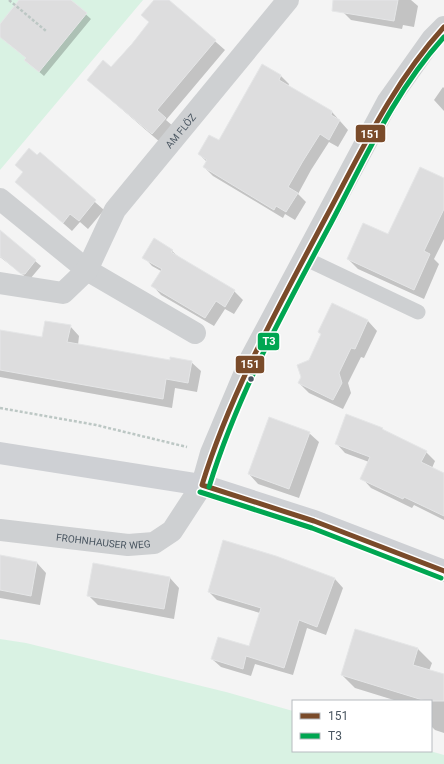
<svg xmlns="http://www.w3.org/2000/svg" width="444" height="764" viewBox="0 0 444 764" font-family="Roboto,sans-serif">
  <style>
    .green { fill: #d9f2e3 }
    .shadow { fill: #0003 }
    .building { fill: #ddddde; stroke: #e5e6e7 }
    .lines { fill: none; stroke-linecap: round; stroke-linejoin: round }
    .path { stroke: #bcc7c4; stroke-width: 2.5; stroke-dasharray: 3 2; stroke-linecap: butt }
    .lane { stroke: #ced0d2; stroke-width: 15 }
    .street { stroke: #ced0d2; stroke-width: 22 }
    .secondary { stroke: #ced0d4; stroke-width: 22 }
    .bus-1-casing { stroke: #fff; stroke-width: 8 }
    .bus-2-casing { stroke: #fff; stroke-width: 8 }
    .bus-1 { stroke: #7a4b2a; stroke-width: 5 }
    .bus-2 { stroke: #00a651; stroke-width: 5 }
    .bus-dot { fill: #4a5661; stroke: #fff; stroke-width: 1.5 }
    .labels { text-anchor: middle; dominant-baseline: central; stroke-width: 3.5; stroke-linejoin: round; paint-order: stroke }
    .street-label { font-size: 10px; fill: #4a5661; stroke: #fff }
    .line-badge { stroke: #fff; stroke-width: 1.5 }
    .badge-label { font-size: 11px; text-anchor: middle; font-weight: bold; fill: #fff }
  </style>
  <rect width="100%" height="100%" fill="#f4f4f4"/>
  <!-- green -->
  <path class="green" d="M 0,0 L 143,0 L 0,170 Z
    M 0,639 L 26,643 L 226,692 L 293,711 L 293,751 L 430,751 L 444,755 L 444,764 L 0,764 Z"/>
  <!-- shadow -->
  <path class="shadow" d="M 22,0 L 70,0 L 91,19 L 44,76 L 30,64 L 27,58 L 0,37 L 0,26 Z
    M 155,0 L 169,1 L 225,50 L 166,120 L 174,127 L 161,143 L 88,80 L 111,68 L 150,23 L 142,15 Z
    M 345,0 L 411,0 L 418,6 L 414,27 L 403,25 L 402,29 L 351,20 L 343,12 Z
    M 280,75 L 289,84 L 288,86 L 332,112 L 348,130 L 338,147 L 329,142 L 311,170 L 298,194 L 306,202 L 295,220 L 285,214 L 283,218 L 213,176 L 204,167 L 207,162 L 199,154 L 219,141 Z
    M 443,87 L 444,88 L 444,111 L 434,100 Z
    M 40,154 L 104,210 L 88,229 L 80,222 L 72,231 L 16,182 L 24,173 L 16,165 L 38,157 Z
    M 444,180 L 444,239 L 434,259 L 439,264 L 424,299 L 358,269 L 348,259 L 388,236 Z
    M 0,231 L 41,266 L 30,279 L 27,278 L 0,257 Z
    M 172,251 L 181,259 L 234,291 L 243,300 L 234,314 L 225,309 L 214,326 L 161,295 L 153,286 L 161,271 L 152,266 L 144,257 Z
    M 368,321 L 377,331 L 364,358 L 361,357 L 348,383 L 351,393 L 343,409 L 309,393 L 299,383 Z
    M 70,326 L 79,336 L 78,345 L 170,361 L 191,362 L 201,371 L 197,392 L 175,388 L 172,408 L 0,377 L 0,331 L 42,339 Z
    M 382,429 L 386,433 L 426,452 L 435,461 L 432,468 L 444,474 L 444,520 L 414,505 L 412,508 L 371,488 L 362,478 L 369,462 L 345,453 L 336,443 Z
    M 309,433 L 319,442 L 299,498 L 258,484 L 249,474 Z
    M 0,556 L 37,563 L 46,573 L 40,605 L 0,598 Z
    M 276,557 L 335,579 L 343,588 L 326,635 L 307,628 L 293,675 L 255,664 L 251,676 L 221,667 L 212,659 L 250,647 L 260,613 L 217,600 L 209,592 Z
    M 170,578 L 179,588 L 174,619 L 98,605 L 88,595 Z
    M 356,630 L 418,649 L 432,663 L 429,671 L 444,675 L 444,733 L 435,730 L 431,726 L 431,701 L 397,701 L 355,688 L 342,675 Z"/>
  <!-- building -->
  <path class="building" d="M 19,0 L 71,0 L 87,13 L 39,72 L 24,60 L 26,58 L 0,37 L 0,24 Z
    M 154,0 L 169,0 L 216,40 L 157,110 L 166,118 L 152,134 L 87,80 L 103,60 L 111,67 L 132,44 L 149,22 L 141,15 Z
    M 333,0 L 398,0 L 394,21 L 332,11 Z
    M 262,64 L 281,75 L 279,80 L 332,111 L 331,115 L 340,120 L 329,140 L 320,134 L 303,161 L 288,187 L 298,193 L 286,212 L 276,206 L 274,210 L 203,167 L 207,160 L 198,154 L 209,135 L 219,140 Z
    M 29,148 L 37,155 L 40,152 L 96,200 L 79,221 L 70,214 L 63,223 L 15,182 L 23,172 L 15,165 Z
    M 420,167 L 444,178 L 444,209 L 424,251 L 430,254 L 414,290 L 347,259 L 363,223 L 388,234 Z
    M 0,230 L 36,260 L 25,274 L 21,274 L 0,256 Z
    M 154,238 L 173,250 L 171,252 L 235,290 L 225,307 L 216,301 L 205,318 L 151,286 L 162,269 L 142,258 Z
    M 332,303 L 368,320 L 355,349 L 351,348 L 339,373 L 342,383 L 333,400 L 298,383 L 301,377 L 297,365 L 309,360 L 321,334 L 318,332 Z
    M 45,321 L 71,325 L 67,342 L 170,360 L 170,357 L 192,361 L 188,383 L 166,379 L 163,399 L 0,370 L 0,330 L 42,337 Z
    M 346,414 L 383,428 L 382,429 L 427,451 L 421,462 L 444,473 L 444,516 L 404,497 L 403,499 L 360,479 L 370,457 L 335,444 Z
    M 269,417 L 310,432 L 289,489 L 248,474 Z
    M 223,540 L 276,556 L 335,578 L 317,627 L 299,620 L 284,668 L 246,656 L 243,669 L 211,659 L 218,637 L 249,646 L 261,608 L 208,592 Z
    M 0,555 L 37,562 L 31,596 L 0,590 Z
    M 93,563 L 170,577 L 164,609 L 87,596 Z
    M 355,629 L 418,648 L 413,665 L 444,674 L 444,701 L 426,701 L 341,675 Z"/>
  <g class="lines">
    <!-- path -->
    <path class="path" d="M 9,0 L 46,31
      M 0,408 L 96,425 L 187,447"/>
    <!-- lane -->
    <path class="lane" d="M 304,258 L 418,312"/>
    <!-- street -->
    <g class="street">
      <path d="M 0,199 L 87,270 L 195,333"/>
      <path id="s1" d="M 0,283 L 63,293 L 87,270 L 115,210 L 288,0"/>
      <path id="s2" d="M 0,530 L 128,545 L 154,543 L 172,531 L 202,485 L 211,453 L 251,358 L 388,101 L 432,39 L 444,27"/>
    </g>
    <!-- secondary -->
    <path class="secondary" d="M 0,453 L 202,485 L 314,521 L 444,571"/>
    <defs>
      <path id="bus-1" d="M 202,485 C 231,391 279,306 325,219 C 361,152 392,84 444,27
        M 202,485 L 314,521 L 444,571"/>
      <path id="bus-2" d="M 209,487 C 238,393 285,309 331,223 C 365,159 394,92 444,37
        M 200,492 L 312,528 L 441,578"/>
    </defs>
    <!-- bus-1 casing -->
    <use href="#bus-1" class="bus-1-casing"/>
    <!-- bus-2 casing -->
    <use href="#bus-2" class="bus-2-casing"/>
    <!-- bus-1 -->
    <use href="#bus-1" class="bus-1"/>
    <!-- bus-2 -->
    <use href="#bus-2" class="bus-2"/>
  </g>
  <!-- markers -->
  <circle class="bus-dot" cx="251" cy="379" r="3.5"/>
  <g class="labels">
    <!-- street labels -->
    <g class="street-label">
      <text stroke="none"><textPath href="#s1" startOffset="266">AM FLÖZ</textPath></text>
      <text stroke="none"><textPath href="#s2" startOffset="104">FROHNHAUSER WEG</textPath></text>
    </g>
  </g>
  <g class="line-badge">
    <rect x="355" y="124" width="31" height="19" rx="4" fill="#7a4b2a"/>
    <rect x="257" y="332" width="23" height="19" rx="4" fill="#00a651"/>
    <rect x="235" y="355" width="30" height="19" rx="4" fill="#7a4b2a"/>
  </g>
  <g class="badge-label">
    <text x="370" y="138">151</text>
    <text x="269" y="345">T3</text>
    <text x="250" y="368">151</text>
  </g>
  <!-- legend -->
  <rect x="292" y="700" width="140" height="52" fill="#ffffff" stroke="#b7bbc0"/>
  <rect x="300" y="713" width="20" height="6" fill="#7a4b2a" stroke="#b7bbc0"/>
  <text x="328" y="720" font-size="12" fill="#4a5661">151</text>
  <rect x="300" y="733" width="20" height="6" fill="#00a651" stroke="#b7bbc0"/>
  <text x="328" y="740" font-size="12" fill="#4a5661">T3</text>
</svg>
